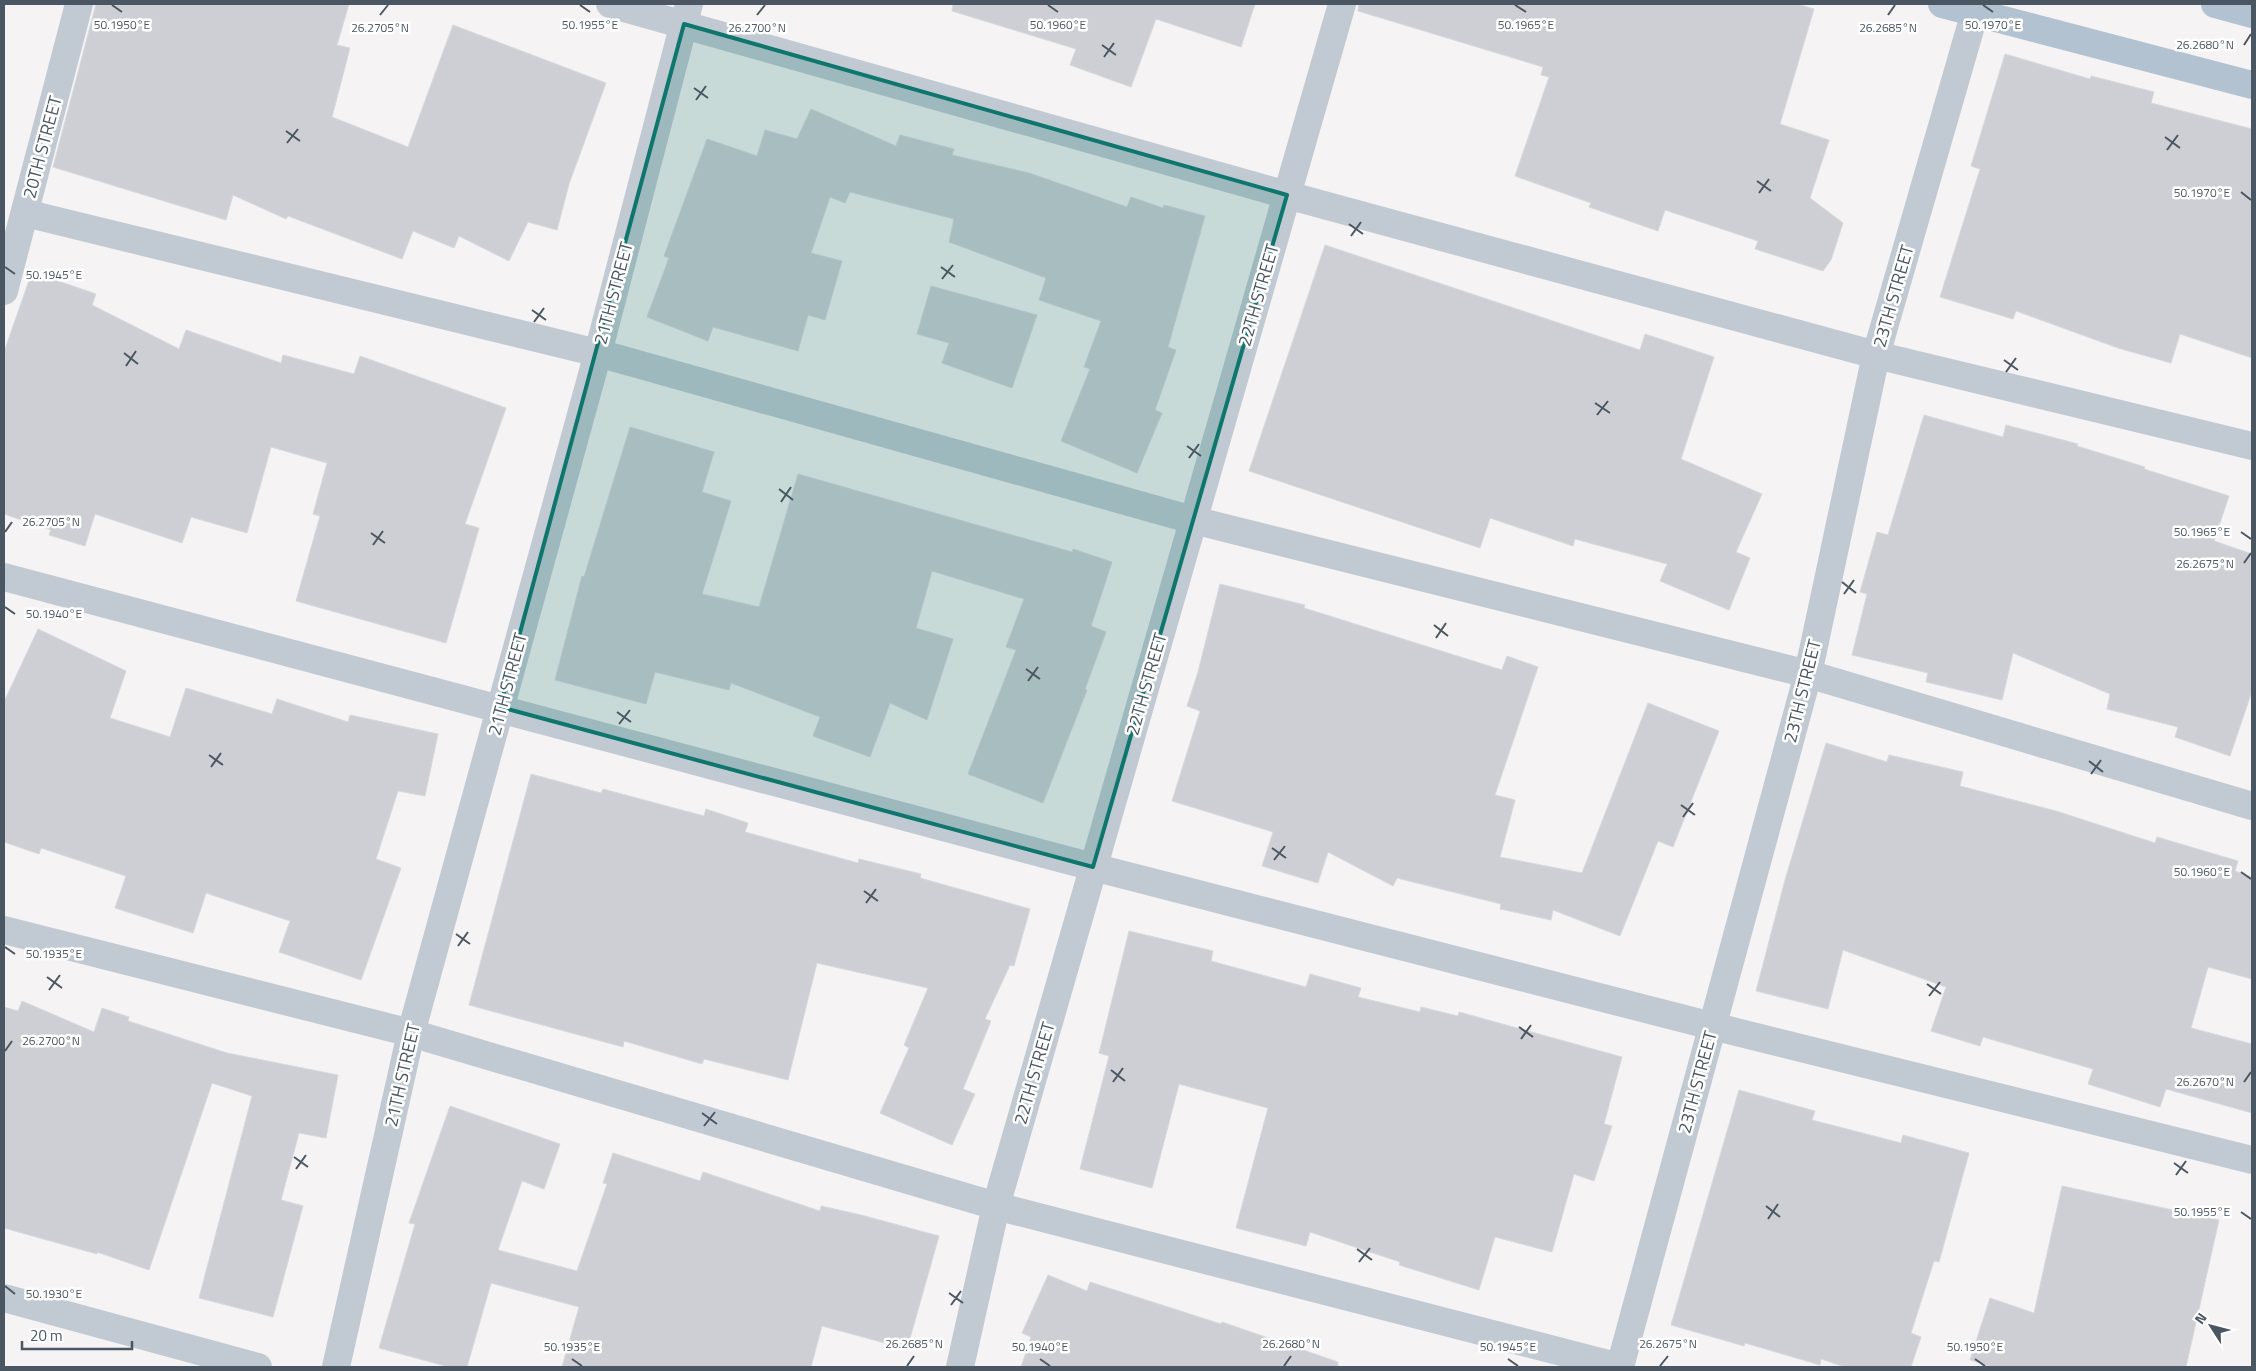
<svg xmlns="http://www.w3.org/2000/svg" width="2256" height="1371" viewBox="0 0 2256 1371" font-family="'Titillium Web',sans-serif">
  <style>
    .building { fill: #cdcfd5; stroke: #d7d9de }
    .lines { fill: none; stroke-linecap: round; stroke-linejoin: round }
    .minor { stroke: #c1cad2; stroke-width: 28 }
    .major { stroke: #b3c2d1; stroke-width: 28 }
    .marked { fill: #0f766e; fill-opacity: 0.2; stroke: #0f766e; stroke-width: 4; stroke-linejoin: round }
    .ticks { fill: none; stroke: #4a5661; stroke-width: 2 }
    .labels { text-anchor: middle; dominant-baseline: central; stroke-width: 5; stroke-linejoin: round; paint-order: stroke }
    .street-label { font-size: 18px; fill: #4a5661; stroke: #fff }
    .ticks-label { font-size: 12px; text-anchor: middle; fill: #4a5661; stroke: #fff; stroke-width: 5; stroke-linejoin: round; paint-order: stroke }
  </style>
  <rect width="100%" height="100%" fill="#f5f3f3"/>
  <!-- building -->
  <path class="building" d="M 96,4 L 349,4 L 337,45 L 350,48 L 332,117 L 408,147 L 453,25 L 606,83 L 569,184 L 557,230 L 528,222 L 509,261 L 459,236 L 454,248 L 413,231 L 402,259 L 288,216 L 286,219 L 233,195 L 226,220 L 53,167 Z
    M 953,4 L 1255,4 L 1241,47 L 1156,19 L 1131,87 L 1070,65 L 1076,49 L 952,11 Z
    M 1359,4 L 1797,4 L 1814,9 L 1780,124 L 1829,140 L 1810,198 L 1843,223 L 1831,260 L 1823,271 L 1755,249 L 1758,241 L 1665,210 L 1658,231 L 1589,207 L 1591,203 L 1515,176 L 1549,77 L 1541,75 L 1543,67 L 1358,11 Z
    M 2005,54 L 2090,79 L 2091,76 L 2154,92 L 2151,103 L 2252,129 L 2252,358 L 2180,334 L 2171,363 L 2118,348 L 2016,311 L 2013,319 L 1940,297 L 1980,169 L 1971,166 Z
    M 811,109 L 896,146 L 900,135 L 954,149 L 952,155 L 1029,173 L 1127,207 L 1131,197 L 1163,208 L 1164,205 L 1205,216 L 1168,347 L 1176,350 L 1155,410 L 1162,413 L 1137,473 L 1061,441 L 1090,369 L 1084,367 L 1101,321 L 1039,300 L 1046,278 L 949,242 L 954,219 L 850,192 L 845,203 L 830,197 L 811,253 L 842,261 L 825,320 L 808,315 L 798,351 L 713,327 L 708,341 L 647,317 L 669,258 L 664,256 L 707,139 L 757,156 L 765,130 L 797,139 Z
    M 1325,245 L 1640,350 L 1645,334 L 1714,357 L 1681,459 L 1762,494 L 1736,552 L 1750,558 L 1729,610 L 1660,581 L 1667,564 L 1575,539 L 1573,546 L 1490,518 L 1480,548 L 1249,471 Z
    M 32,272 L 96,294 L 92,305 L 179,349 L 186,330 L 281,363 L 283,355 L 354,374 L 360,356 L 506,408 L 465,524 L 479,528 L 446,643 L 296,601 L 320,516 L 313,514 L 327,463 L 271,447 L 247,533 L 191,517 L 182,543 L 95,514 L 85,546 L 49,535 L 51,530 L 4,514 L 4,352 Z
    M 931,286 L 1037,315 L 1012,388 L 942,363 L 949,343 L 917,334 Z
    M 1924,415 L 2003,437 L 2006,425 L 2078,444 L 2077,446 L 2145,467 L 2144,469 L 2229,496 L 2214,541 L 2252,554 L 2252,691 L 2230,756 L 2175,737 L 2178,727 L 2107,709 L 2110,694 L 2013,653 L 2002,700 L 1926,682 L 1928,673 L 1852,655 L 1867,594 L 1860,592 L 1877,532 L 1888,535 Z
    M 630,427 L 714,452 L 702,492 L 731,501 L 702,594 L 759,607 L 798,474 L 1072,552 L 1073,549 L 1112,562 L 1091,626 L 1106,632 L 1085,689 L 1087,690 L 1043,803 L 968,774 L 1016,650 L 1006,647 L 1024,599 L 932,571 L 916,628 L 953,639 L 927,720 L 890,703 L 870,757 L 813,736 L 820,717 L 731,683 L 729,690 L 655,672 L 646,704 L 555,680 L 582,576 L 584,577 Z
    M 1220,584 L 1305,605 L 1304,608 L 1502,670 L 1507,656 L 1538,667 L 1495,795 L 1515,800 L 1500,857 L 1582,873 L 1648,703 L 1719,731 L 1673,847 L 1658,841 L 1620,936 L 1553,910 L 1551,920 L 1500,909 L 1501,904 L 1397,878 L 1393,886 L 1328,852 L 1318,883 L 1262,866 L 1273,832 L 1172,801 L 1200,711 L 1187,706 L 1198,672 Z
    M 38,629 L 126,671 L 110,718 L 170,737 L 186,688 L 272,714 L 277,699 L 348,722 L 350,715 L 438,734 L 425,796 L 398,791 L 376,859 L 401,868 L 361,980 L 279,952 L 290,921 L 206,893 L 193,933 L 115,908 L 126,876 L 41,848 L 39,854 L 4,842 L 4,702 Z
    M 1826,743 L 1887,762 L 1889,755 L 1963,772 L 1960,786 L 2056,811 L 2155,843 L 2157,837 L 2238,861 L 2235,871 L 2252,877 L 2252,979 L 2208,967 L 2191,1028 L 2252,1044 L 2252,1113 L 2166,1089 L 2160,1107 L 2088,1084 L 2093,1069 L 1983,1037 L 1980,1046 L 1931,1031 L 1946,987 L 1843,950 L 1828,1009 L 1756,991 L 1785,880 Z
    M 531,774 L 601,793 L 603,789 L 704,816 L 706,809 L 748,823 L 745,832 L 858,863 L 859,859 L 921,874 L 920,878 L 1030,909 L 1014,966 L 1010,965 L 985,1019 L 991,1021 L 963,1089 L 975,1094 L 952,1145 L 880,1113 L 909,1048 L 904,1045 L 928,988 L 817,963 L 788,1080 L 704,1059 L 702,1064 L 624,1041 L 623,1047 L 469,1005 Z
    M 1129,931 L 1213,951 L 1211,961 L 1306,987 L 1310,974 L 1361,988 L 1358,997 L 1420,1012 L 1421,1007 L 1458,1016 L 1459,1012 L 1622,1057 L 1604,1124 L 1612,1126 L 1594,1181 L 1574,1174 L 1552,1252 L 1495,1237 L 1479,1290 L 1399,1265 L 1400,1262 L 1310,1232 L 1306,1246 L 1236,1228 L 1268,1108 L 1179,1084 L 1152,1188 L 1080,1169 L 1109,1056 L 1099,1053 Z
    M 22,1001 L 94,1032 L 102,1008 L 129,1017 L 128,1021 L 227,1053 L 338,1075 L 326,1138 L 299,1133 L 281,1200 L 303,1206 L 273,1317 L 199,1298 L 252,1096 L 212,1083 L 149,1270 L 97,1252 L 97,1254 L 4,1228 L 4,1007 L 18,1011 Z
    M 1739,1090 L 1815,1111 L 1812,1120 L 1901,1143 L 1903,1135 L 1969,1153 L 1939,1262 L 1934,1261 L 1911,1333 L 1921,1337 L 1911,1367 L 1845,1367 L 1821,1359 L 1820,1365 L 1745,1343 L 1744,1346 L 1671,1325 Z
    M 450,1106 L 560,1144 L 544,1189 L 522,1181 L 498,1250 L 577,1271 L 607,1184 L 603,1183 L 613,1153 L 700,1181 L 703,1172 L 820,1211 L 821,1206 L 861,1215 L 939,1236 L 907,1349 L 822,1326 L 811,1367 L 562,1367 L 579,1307 L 491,1283 L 467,1367 L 449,1367 L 379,1348 L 415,1224 L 409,1223 Z
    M 2062,1186 L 2219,1220 L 2186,1367 L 1992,1367 L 1970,1360 L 1990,1298 L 2034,1313 Z
    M 1048,1275 L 1087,1291 L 1090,1282 L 1221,1324 L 1222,1322 L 1338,1362 L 1338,1367 L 1021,1367 L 1031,1337 L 1022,1333 Z"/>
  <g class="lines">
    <!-- minor -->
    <path class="minor" d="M 610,4 L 1287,195 L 1876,355 L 2252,446
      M 25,213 L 598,353 L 1193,520 L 1808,674 L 2252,806
      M 4,291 L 79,4
      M 4,577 L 1093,867 L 1712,1026 L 2252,1160
      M 4,930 L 411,1033 L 996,1206 L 1620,1367
      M 4,1298 L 258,1367
      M 336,1367 L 411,1033 L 598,353 L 689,4
      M 960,1367 L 996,1206 L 1342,4
      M 1620,1367 L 1808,674 L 1876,355 L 1975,12"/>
    <!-- major -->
    <path class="major" d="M 1942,4 L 2252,85
      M 2215,4 L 2252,14"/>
  </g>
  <!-- marked area -->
  <path class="marked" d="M 684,24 L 1287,195 L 1093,867 L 500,707 Z"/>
  <!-- ticks -->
  <path class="ticks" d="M 112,5 L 122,12M 580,5 L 590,12M 1048,5 L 1058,12M 1515,5 L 1526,12M 1983,5 L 1993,12M 380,15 L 388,5M 757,15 L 765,5M 1888,15 L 1895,5M 1102,45 L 1116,55M 2244,45 L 2251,34M 1104,57 L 1114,43M 694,88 L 708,98M 696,100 L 706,86M 286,131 L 300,141M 2165,137 L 2180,148M 287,143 L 298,129M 2167,150 L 2178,135M 1757,181 L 1771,191M 2241,192 L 2251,200M 1759,193 L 1769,179M 1349,224 L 1363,234M 1351,236 L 1361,222M 5,267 L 15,274M 941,267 L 955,277M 942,279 L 953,265M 532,310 L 546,320M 534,322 L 544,308M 124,353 L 138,364M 2004,360 L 2018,370M 126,366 L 136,351M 2006,372 L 2016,358M 1595,403 L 1610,413M 1597,415 L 1608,401M 1187,446 L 1201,456M 1189,458 L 1199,444M 779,489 L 793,500M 781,502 L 791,487M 5,532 L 12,522M 2241,532 L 2251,539M 371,533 L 385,543M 373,545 L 383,531M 2244,563 L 2251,553M 1842,582 L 1856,593M 1844,594 L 1854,580M 5,607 L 15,614M 1434,625 L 1448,636M 1436,638 L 1446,623M 1026,669 L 1040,679M 1028,681 L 1038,667M 617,712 L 631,722M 619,724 L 630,710M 209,755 L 223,765M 2089,761 L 2103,772M 211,767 L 221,753M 2091,774 L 2101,760M 1681,805 L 1695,815M 1683,817 L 1693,803M 1272,848 L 1286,858M 1274,860 L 1285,846M 2241,872 L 2251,879M 864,891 L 878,901M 866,903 L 876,889M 456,934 L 470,944M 458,946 L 468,932M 5,947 L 15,954M 47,977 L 62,988M 1927,984 L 1941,994M 49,990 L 60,975M 1929,996 L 1940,982M 1519,1027 L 1533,1037M 1521,1039 L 1531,1025M 5,1051 L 12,1041M 1111,1070 L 1125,1081M 1113,1082 L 1123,1068M 2244,1082 L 2251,1072M 702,1113 L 717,1124M 704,1126 L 715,1112M 294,1157 L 308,1167M 2174,1163 L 2188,1173M 296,1169 L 306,1155M 2176,1175 L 2186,1161M 1766,1206 L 1780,1217M 2241,1212 L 2251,1219M 1768,1219 L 1778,1204M 1357,1249 L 1372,1260M 1359,1262 L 1370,1248M 5,1286 L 15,1294M 949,1293 L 963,1303M 951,1305 L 961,1291M 572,1359 L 582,1366M 1040,1359 L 1050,1366M 1508,1359 L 1518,1366M 1975,1359 L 1985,1366M 907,1366 L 914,1356M 1284,1366 L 1291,1356M 1660,1366 L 1668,1356"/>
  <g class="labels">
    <!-- street labels -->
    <g class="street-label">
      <text transform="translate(42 147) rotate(-75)">20TH STREET</text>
      <text transform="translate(613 293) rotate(-75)">21TH STREET</text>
      <text transform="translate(1258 295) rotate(-74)">22TH STREET</text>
      <text transform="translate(1893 296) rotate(-74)">23TH STREET</text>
      <text transform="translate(507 684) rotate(-75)">21TH STREET</text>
      <text transform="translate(1146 684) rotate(-74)">22TH STREET</text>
      <text transform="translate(1802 691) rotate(-76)">23TH STREET</text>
      <text transform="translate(1034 1073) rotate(-74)">22TH STREET</text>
      <text transform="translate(402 1075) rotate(-77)">21TH STREET</text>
      <text transform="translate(1697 1082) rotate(-75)">23TH STREET</text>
    </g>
  </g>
  <g class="ticks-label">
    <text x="122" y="29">50.1950°E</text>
    <text x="590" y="29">50.1955°E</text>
    <text x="1058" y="29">50.1960°E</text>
    <text x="1526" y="29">50.1965°E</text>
    <text x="1993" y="29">50.1970°E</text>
    <text x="757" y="32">26.2700°N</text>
    <text x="380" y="32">26.2705°N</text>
    <text x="1888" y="32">26.2685°N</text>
    <text x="2205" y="49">26.2680°N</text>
    <text x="2202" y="197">50.1970°E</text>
    <text x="54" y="279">50.1945°E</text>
    <text x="51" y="526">26.2705°N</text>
    <text x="2202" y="536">50.1965°E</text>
    <text x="2205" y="568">26.2675°N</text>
    <text x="54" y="618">50.1940°E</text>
    <text x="2202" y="876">50.1960°E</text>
    <text x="54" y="958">50.1935°E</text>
    <text x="51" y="1045">26.2700°N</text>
    <text x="2205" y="1086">26.2670°N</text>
    <text x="2202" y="1216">50.1955°E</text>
    <text x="54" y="1298">50.1930°E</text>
    <text x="914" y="1348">26.2685°N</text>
    <text x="1291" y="1348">26.2680°N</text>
    <text x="1668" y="1348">26.2675°N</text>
    <text x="572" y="1351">50.1935°E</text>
    <text x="1040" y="1351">50.1940°E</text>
    <text x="1508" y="1351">50.1945°E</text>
    <text x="1975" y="1351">50.1950°E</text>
  </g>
  <!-- border -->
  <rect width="2256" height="1371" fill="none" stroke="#4a5661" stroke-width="10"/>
  <!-- north arrow -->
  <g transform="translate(2211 1326) rotate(306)" stroke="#ffffff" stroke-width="4" paint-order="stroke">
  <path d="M0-4L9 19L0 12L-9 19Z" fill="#4a5661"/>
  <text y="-8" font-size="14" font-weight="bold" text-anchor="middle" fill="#4a5661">N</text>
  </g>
  <!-- scale -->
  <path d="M22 1341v8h110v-8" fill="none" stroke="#4a5661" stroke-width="2.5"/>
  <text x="30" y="1341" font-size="15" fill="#4a5661" stroke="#ffffff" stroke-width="4" paint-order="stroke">20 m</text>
</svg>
